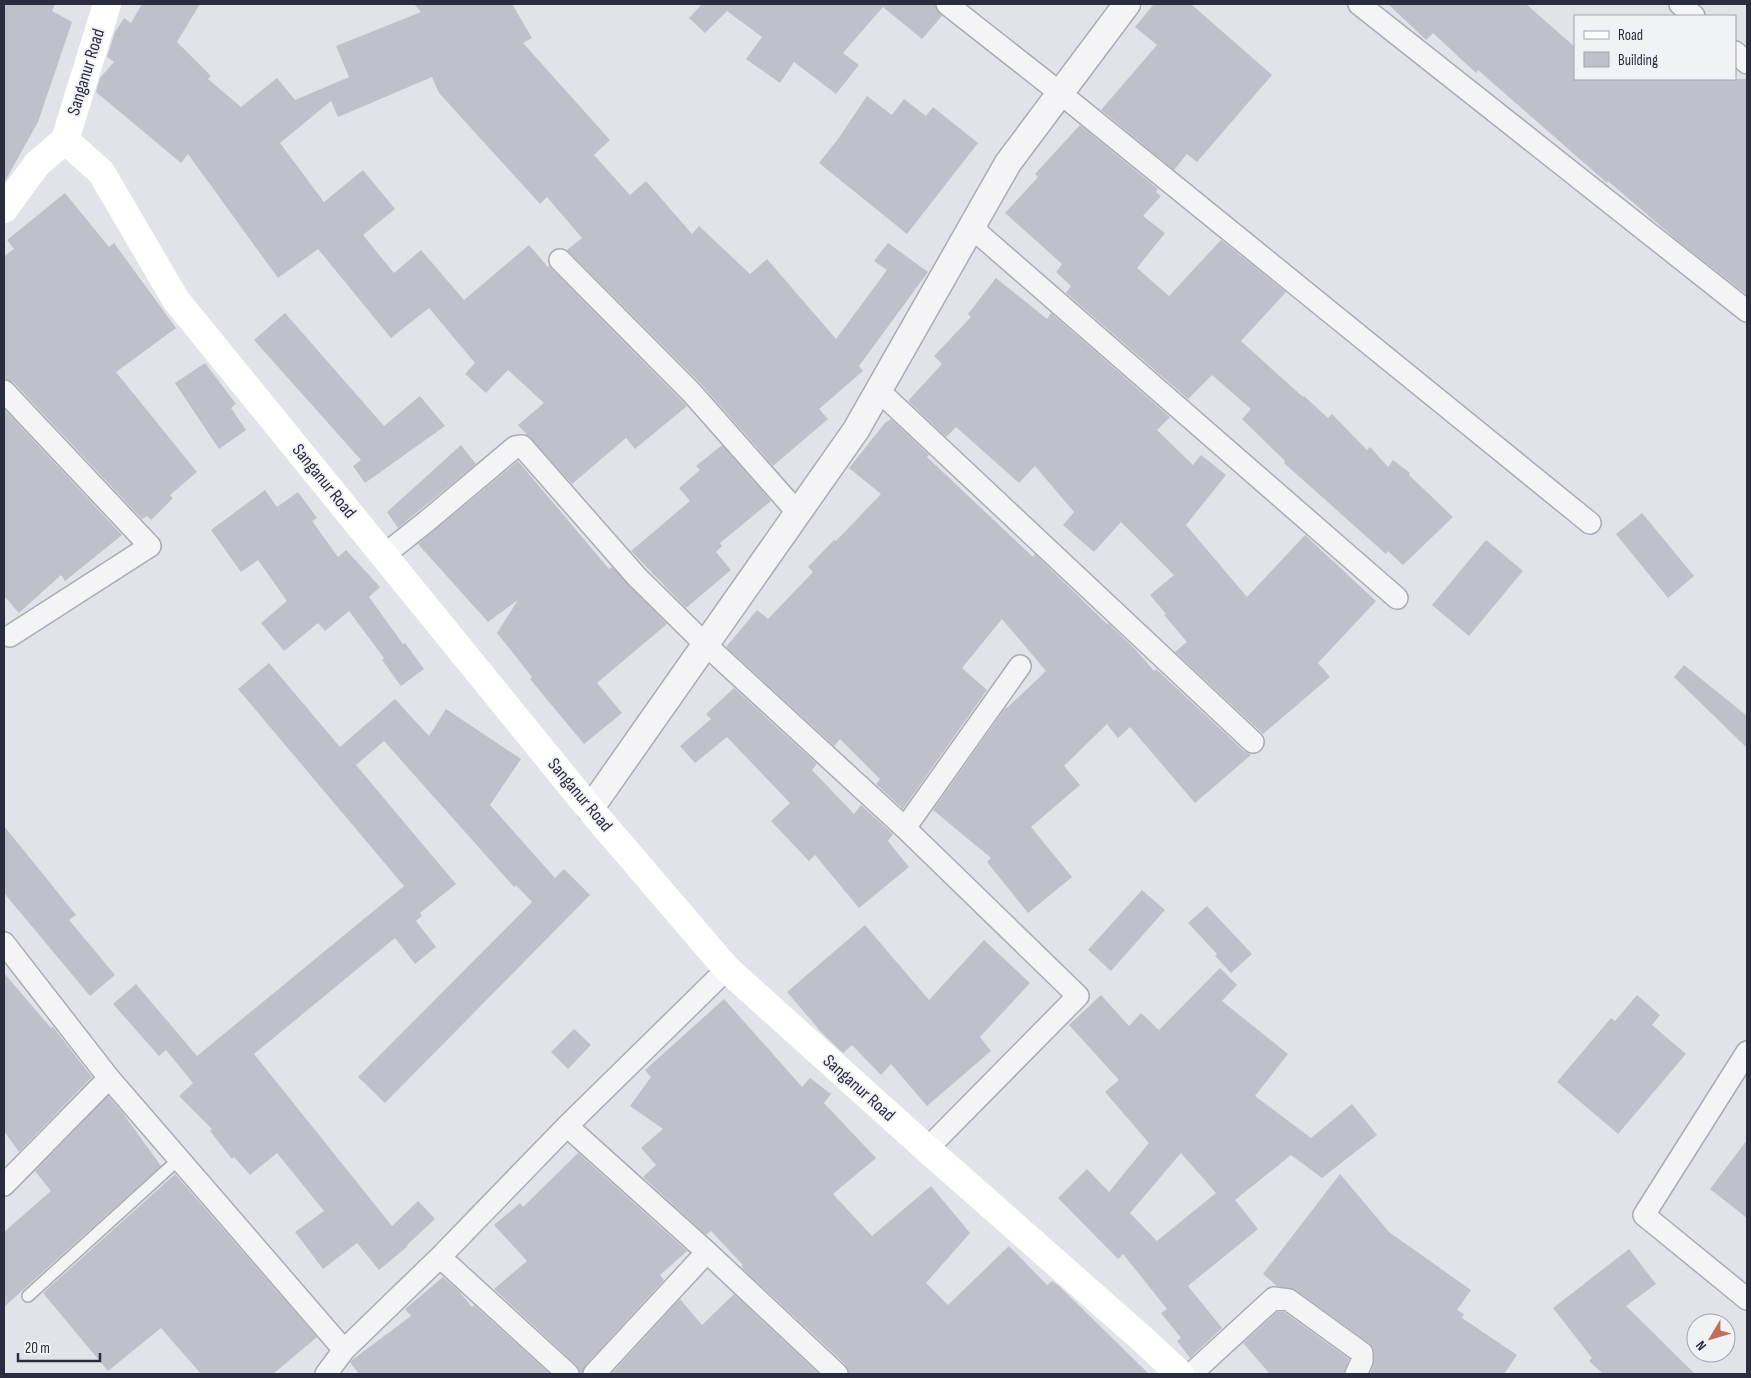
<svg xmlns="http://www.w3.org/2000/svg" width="1751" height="1378" viewBox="0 0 1751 1378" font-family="'Sofia Sans Condensed',sans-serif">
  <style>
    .building { fill: #c0c0cb; fill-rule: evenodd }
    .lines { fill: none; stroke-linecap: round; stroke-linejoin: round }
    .service-casing { stroke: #ababb6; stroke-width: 14 }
    .minor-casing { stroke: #ababb6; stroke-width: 24 }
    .tertiary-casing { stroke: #ababb6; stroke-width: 29 }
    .service { stroke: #f4f4f7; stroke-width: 11 }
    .minor { stroke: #f4f4f7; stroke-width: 21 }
    .tertiary { stroke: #f4f4f7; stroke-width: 26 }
    .secondary { stroke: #fff; stroke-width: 28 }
    .labels { text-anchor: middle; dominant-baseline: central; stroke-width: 4; stroke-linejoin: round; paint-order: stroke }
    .street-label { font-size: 18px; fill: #2c2c3f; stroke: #f1f2f6 }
  </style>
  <rect width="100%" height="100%" fill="#e2e2e9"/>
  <!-- building -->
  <path class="building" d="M 4,4 L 55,4 L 52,11 L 72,22 L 38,122 L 4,183 Z
    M 142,4 L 200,4 L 177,42 L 211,76 L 208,79 L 241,107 L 277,78 L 295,100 L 349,77 L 336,46 L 421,12 L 414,4 L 512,4 L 532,38 L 523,43 L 610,140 L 594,155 L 630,195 L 646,181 L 692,234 L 699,226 L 750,274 L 767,259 L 836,339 L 887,270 L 874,261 L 888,243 L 928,272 L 859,366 L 863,371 L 819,409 L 828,419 L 773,466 L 701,384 L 567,250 L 582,238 L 547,197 L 540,204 L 439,93 L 432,77 L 338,117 L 331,101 L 280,143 L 324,202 L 363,170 L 395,209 L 363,235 L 394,273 L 421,250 L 464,300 L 529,245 L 548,267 L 549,266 L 687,406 L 635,449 L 626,438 L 572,484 L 518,425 L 544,403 L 508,370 L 486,393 L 465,374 L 475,363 L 429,308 L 391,338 L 318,249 L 278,278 L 188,154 L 181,163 L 96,92 L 100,78 L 114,62 L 107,57 L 115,32 L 124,18 L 131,23 Z
    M 702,4 L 935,4 L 936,9 L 942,16 L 922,39 L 883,7 L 843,53 L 859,65 L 836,94 L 794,62 L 780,83 L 746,59 L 762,37 L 727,11 L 705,33 L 689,18 Z
    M 1154,4 L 1191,4 L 1272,75 L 1197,162 L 1187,154 L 1174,170 L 1101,110 L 1157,45 L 1135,27 Z
    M 1388,4 L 1526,4 L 1575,47 L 1575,79 L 1747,79 L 1747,295 L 1678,241 L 1608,181 L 1607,183 L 1478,70 L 1476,73 L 1433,33 L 1426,40 Z
    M 867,96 L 892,115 L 904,99 L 926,116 L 933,107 L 978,143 L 907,234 L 819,163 L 838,139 Z
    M 1080,125 L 1158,189 L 1156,192 L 1161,196 L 1143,216 L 1165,233 L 1137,268 L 1169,296 L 1221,240 L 1286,292 L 1241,341 L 1303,397 L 1304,396 L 1328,418 L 1332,414 L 1367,450 L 1370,447 L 1388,467 L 1393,460 L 1410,473 L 1409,475 L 1453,517 L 1403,565 L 1388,551 L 1386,554 L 1284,463 L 1285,461 L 1242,419 L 1251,409 L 1212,375 L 1188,399 L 1066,293 L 1071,286 L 1056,272 L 1062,264 L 1005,213 L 1038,177 L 1035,174 Z
    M 65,193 L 109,247 L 114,243 L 176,328 L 116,372 L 197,472 L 170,495 L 173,498 L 151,520 L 147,516 L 142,519 L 13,382 L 4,379 L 4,256 L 14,249 L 7,240 Z
    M 996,278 L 1047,319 L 1051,313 L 1170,417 L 1157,430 L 1193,465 L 1201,455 L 1226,475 L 1186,525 L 1247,597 L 1305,535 L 1376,601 L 1318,663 L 1330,677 L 1263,734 L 1175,652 L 1187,642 L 1164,615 L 1166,614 L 1150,595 L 1174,575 L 1121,522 L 1094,552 L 1063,525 L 1074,512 L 1035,466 L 1019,483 L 956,427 L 946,437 L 908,401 L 942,364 L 934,356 L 971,317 L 968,314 Z
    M 285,313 L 384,426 L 420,396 L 445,426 L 365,483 L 353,466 L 361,460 L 254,340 Z
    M 205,363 L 236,404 L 231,408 L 246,430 L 219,449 L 175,383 Z
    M 4,409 L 122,535 L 65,581 L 61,575 L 19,613 L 4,596 Z
    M 891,419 L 929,455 L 927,457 L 1033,557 L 1035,554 L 1107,624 L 1108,623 L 1136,650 L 1154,671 L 1156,669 L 1244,751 L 1251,755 L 1195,803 L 1130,727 L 1118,738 L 1107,724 L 1064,766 L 1080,785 L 1031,827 L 1072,877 L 1028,913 L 987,862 L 991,858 L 933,810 L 1006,707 L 1007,708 L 1046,671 L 1002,619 L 962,668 L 987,690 L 903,809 L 876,784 L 880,779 L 840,739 L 834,746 L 726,647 L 757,610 L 768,619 L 813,572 L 808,567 L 834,540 L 836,541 L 881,494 L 849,468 L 885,423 Z
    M 461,445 L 476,464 L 398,528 L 387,512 Z
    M 722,445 L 771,501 L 720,543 L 722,546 L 716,552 L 731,570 L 686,608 L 631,551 L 690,501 L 679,488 L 700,470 L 696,466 Z
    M 518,461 L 609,569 L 612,567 L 667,624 L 597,683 L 622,713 L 584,744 L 530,679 L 532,677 L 497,633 L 518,600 L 488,622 L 418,544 Z
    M 265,490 L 277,507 L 298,492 L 317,518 L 312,521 L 338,557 L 346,550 L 380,587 L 369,597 L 403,644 L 405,643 L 424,669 L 401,686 L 382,660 L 384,658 L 349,611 L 325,631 L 318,623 L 284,651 L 261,623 L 287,601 L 258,560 L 241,572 L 211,530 Z
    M 1642,513 L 1694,576 L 1668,598 L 1616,534 Z
    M 1486,540 L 1523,571 L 1469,636 L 1432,605 Z
    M 269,663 L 340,747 L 395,699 L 429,736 L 446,709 L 521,759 L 490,805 L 555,878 L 564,869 L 590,895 L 385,1103 L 358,1077 L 532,902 L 516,885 L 514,887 L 384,741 L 356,765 L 456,884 L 420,913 L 422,916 L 416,921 L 436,947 L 415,964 L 395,938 L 254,1054 L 392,1226 L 418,1201 L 435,1219 L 407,1245 L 408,1246 L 379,1270 L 357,1243 L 323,1269 L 295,1232 L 324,1211 L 277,1153 L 250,1175 L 234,1157 L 232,1159 L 210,1131 L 212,1129 L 179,1096 L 193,1083 L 166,1050 L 159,1056 L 113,1004 L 136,984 L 197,1056 L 404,886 L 238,689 Z
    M 1684,665 L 1747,716 L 1747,748 L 1674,677 Z
    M 734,688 L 817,764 L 812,770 L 854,814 L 861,805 L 893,834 L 888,841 L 909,867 L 859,908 L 815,855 L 809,861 L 771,821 L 790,803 L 727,737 L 695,763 L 680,746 L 711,719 L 706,714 Z
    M 4,826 L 76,915 L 69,920 L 115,975 L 90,996 L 4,893 Z
    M 1142,890 L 1165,910 L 1111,971 L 1088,950 Z
    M 1207,906 L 1252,954 L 1231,973 L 1215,956 L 1217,954 L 1188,923 Z
    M 865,925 L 929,1000 L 984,940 L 1030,983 L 980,1037 L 991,1051 L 927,1106 L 891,1064 L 881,1075 L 852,1045 L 843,1053 L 822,1033 L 787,992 Z
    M 1220,968 L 1237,985 L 1222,1001 L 1288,1054 L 1255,1096 L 1311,1138 L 1352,1104 L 1377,1135 L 1322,1178 L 1291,1155 L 1235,1200 L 1258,1229 L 1188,1286 L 1222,1328 L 1190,1358 L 1177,1341 L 1181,1338 L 1161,1313 L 1167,1309 L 1123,1254 L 1118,1259 L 1058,1198 L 1087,1169 L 1109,1192 L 1149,1143 L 1105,1092 L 1119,1080 L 1069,1025 L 1101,995 L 1129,1026 L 1141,1013 L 1159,1030 ZM 1181,1153 L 1216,1193 L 1157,1241 L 1130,1213 Z
    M 4,973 L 51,1028 L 53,1027 L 92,1077 L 19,1152 L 4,1131 Z
    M 1637,995 L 1660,1015 L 1652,1025 L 1686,1054 L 1618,1134 L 1557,1082 L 1611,1018 L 1615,1021 Z
    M 724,999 L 802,1087 L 810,1078 L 831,1094 L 824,1103 L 876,1158 L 833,1194 L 872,1236 L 931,1186 L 970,1233 L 926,1283 L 948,1305 L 1009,1246 L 1047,1285 L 1052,1281 L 1058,1285 L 1149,1374 L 849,1374 L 846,1365 L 745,1271 L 741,1266 L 743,1265 L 711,1231 L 706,1235 L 643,1177 L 656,1165 L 641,1148 L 663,1129 L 630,1106 L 651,1077 L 645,1070 Z
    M 574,1029 L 591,1045 L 568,1069 L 551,1052 Z
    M 108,1096 L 122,1112 L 161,1166 L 4,1307 L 4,1232 L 51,1191 L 35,1171 Z
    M 1747,1140 L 1747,1218 L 1710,1189 Z
    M 578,1153 L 687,1251 L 660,1275 L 664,1280 L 585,1366 L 582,1374 L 580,1374 L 576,1365 L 494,1289 L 527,1261 L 494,1225 L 520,1203 L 523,1207 Z
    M 175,1174 L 317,1337 L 273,1374 L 201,1374 L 161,1328 L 108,1371 L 43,1293 Z
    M 1340,1174 L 1389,1232 L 1471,1290 L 1457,1310 L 1464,1314 L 1462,1318 L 1517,1355 L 1504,1374 L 1370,1374 L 1373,1366 L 1374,1353 L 1373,1348 L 1369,1343 L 1296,1290 L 1277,1286 L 1263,1274 Z
    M 1629,1249 L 1656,1284 L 1626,1306 L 1695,1374 L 1603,1374 L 1589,1361 L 1592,1358 L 1553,1308 Z
    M 443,1277 L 457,1289 L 472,1307 L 474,1305 L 550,1374 L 359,1374 L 350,1362 L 352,1360 L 411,1316 L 405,1309 Z
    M 734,1294 L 819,1374 L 611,1374 L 680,1299 L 702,1325 Z
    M 1278,1311 L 1284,1312 L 1349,1359 L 1344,1374 L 1270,1374 L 1243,1343 Z"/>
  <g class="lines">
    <defs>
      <path id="service" d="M 28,1296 L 179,1159"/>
      <path id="minor" d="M 947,4 L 1060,93 L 1590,523
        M 1359,4 L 1747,311
        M 1680,4 L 1694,16
        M 1735,52 L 1747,63
        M 971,227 L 1397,598
        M 560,260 L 692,393 L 798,513
        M 878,390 L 1253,742
        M 4,391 L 150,546 L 10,636
        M 384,555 L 427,521 L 515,447 L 522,446 L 637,577 L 706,645 L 905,828 L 1078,996 L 927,1149
        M 905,828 L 1020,666
        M 4,943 L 109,1078 L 344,1350
        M 1747,1052 L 1644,1215 L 1747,1299
        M 567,1126 L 707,1252 L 837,1374
        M 4,1185 L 109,1078
        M 440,1257 L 568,1374
        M 326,1374 L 344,1350 L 440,1257 L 567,1126 L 727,969
        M 594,1374 L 707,1252
        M 1191,1374 L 1274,1298 L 1289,1300 L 1362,1353 L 1362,1361 L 1356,1374"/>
      <path id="tertiary" d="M 590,809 L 856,430 L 1008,163 L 1127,4"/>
    </defs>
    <!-- service casing -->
    <use href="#service" class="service-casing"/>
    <!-- minor casing -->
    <use href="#minor" class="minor-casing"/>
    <!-- tertiary casing -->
    <use href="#tertiary" class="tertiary-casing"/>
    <!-- service -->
    <use href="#service" class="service"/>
    <!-- minor -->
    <use href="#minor" class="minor"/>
    <!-- tertiary -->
    <use href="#tertiary" class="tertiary"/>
    <!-- secondary -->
    <path class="secondary" d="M 65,140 L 101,172 L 176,300 L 590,809 L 727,969 L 927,1149 L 1139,1336 L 1180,1374
      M 4,209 L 37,164 L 65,140 L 107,4"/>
  </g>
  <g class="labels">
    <!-- street labels -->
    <g class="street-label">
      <text transform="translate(86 72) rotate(-73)">Sanganur Road</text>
      <text transform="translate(324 481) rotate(51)">Sanganur Road</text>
      <text transform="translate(580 795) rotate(50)">Sanganur Road</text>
      <text transform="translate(859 1088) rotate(42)">Sanganur Road</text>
    </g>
  </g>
  <!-- border -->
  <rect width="1751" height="1378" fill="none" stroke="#2c2c3f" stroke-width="10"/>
  <!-- legend -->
  <rect x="1574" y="15" width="162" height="65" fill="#f1f2f6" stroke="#a2a3ad"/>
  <rect x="1584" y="31" width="25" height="8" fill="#ffffff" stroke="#a2a3ad"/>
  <text x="1618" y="40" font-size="15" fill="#2c2c3f">Road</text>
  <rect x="1584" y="52" width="25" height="15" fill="#c0c0cb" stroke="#a2a3ad"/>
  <text x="1618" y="65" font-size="15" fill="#2c2c3f">Building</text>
  <!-- north arrow -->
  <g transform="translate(1711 1338) rotate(232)"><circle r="24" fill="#f1f2f6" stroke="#a2a3ad"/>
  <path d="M0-4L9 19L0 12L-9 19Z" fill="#bf6f56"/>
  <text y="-8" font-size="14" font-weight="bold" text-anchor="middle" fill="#2c2c3f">N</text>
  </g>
  <!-- scale -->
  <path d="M18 1353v8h82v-8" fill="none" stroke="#2c2c3f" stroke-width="2.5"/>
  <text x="25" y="1353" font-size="15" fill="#2c2c3f" stroke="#f1f2f6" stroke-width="4" paint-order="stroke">20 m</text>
</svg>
